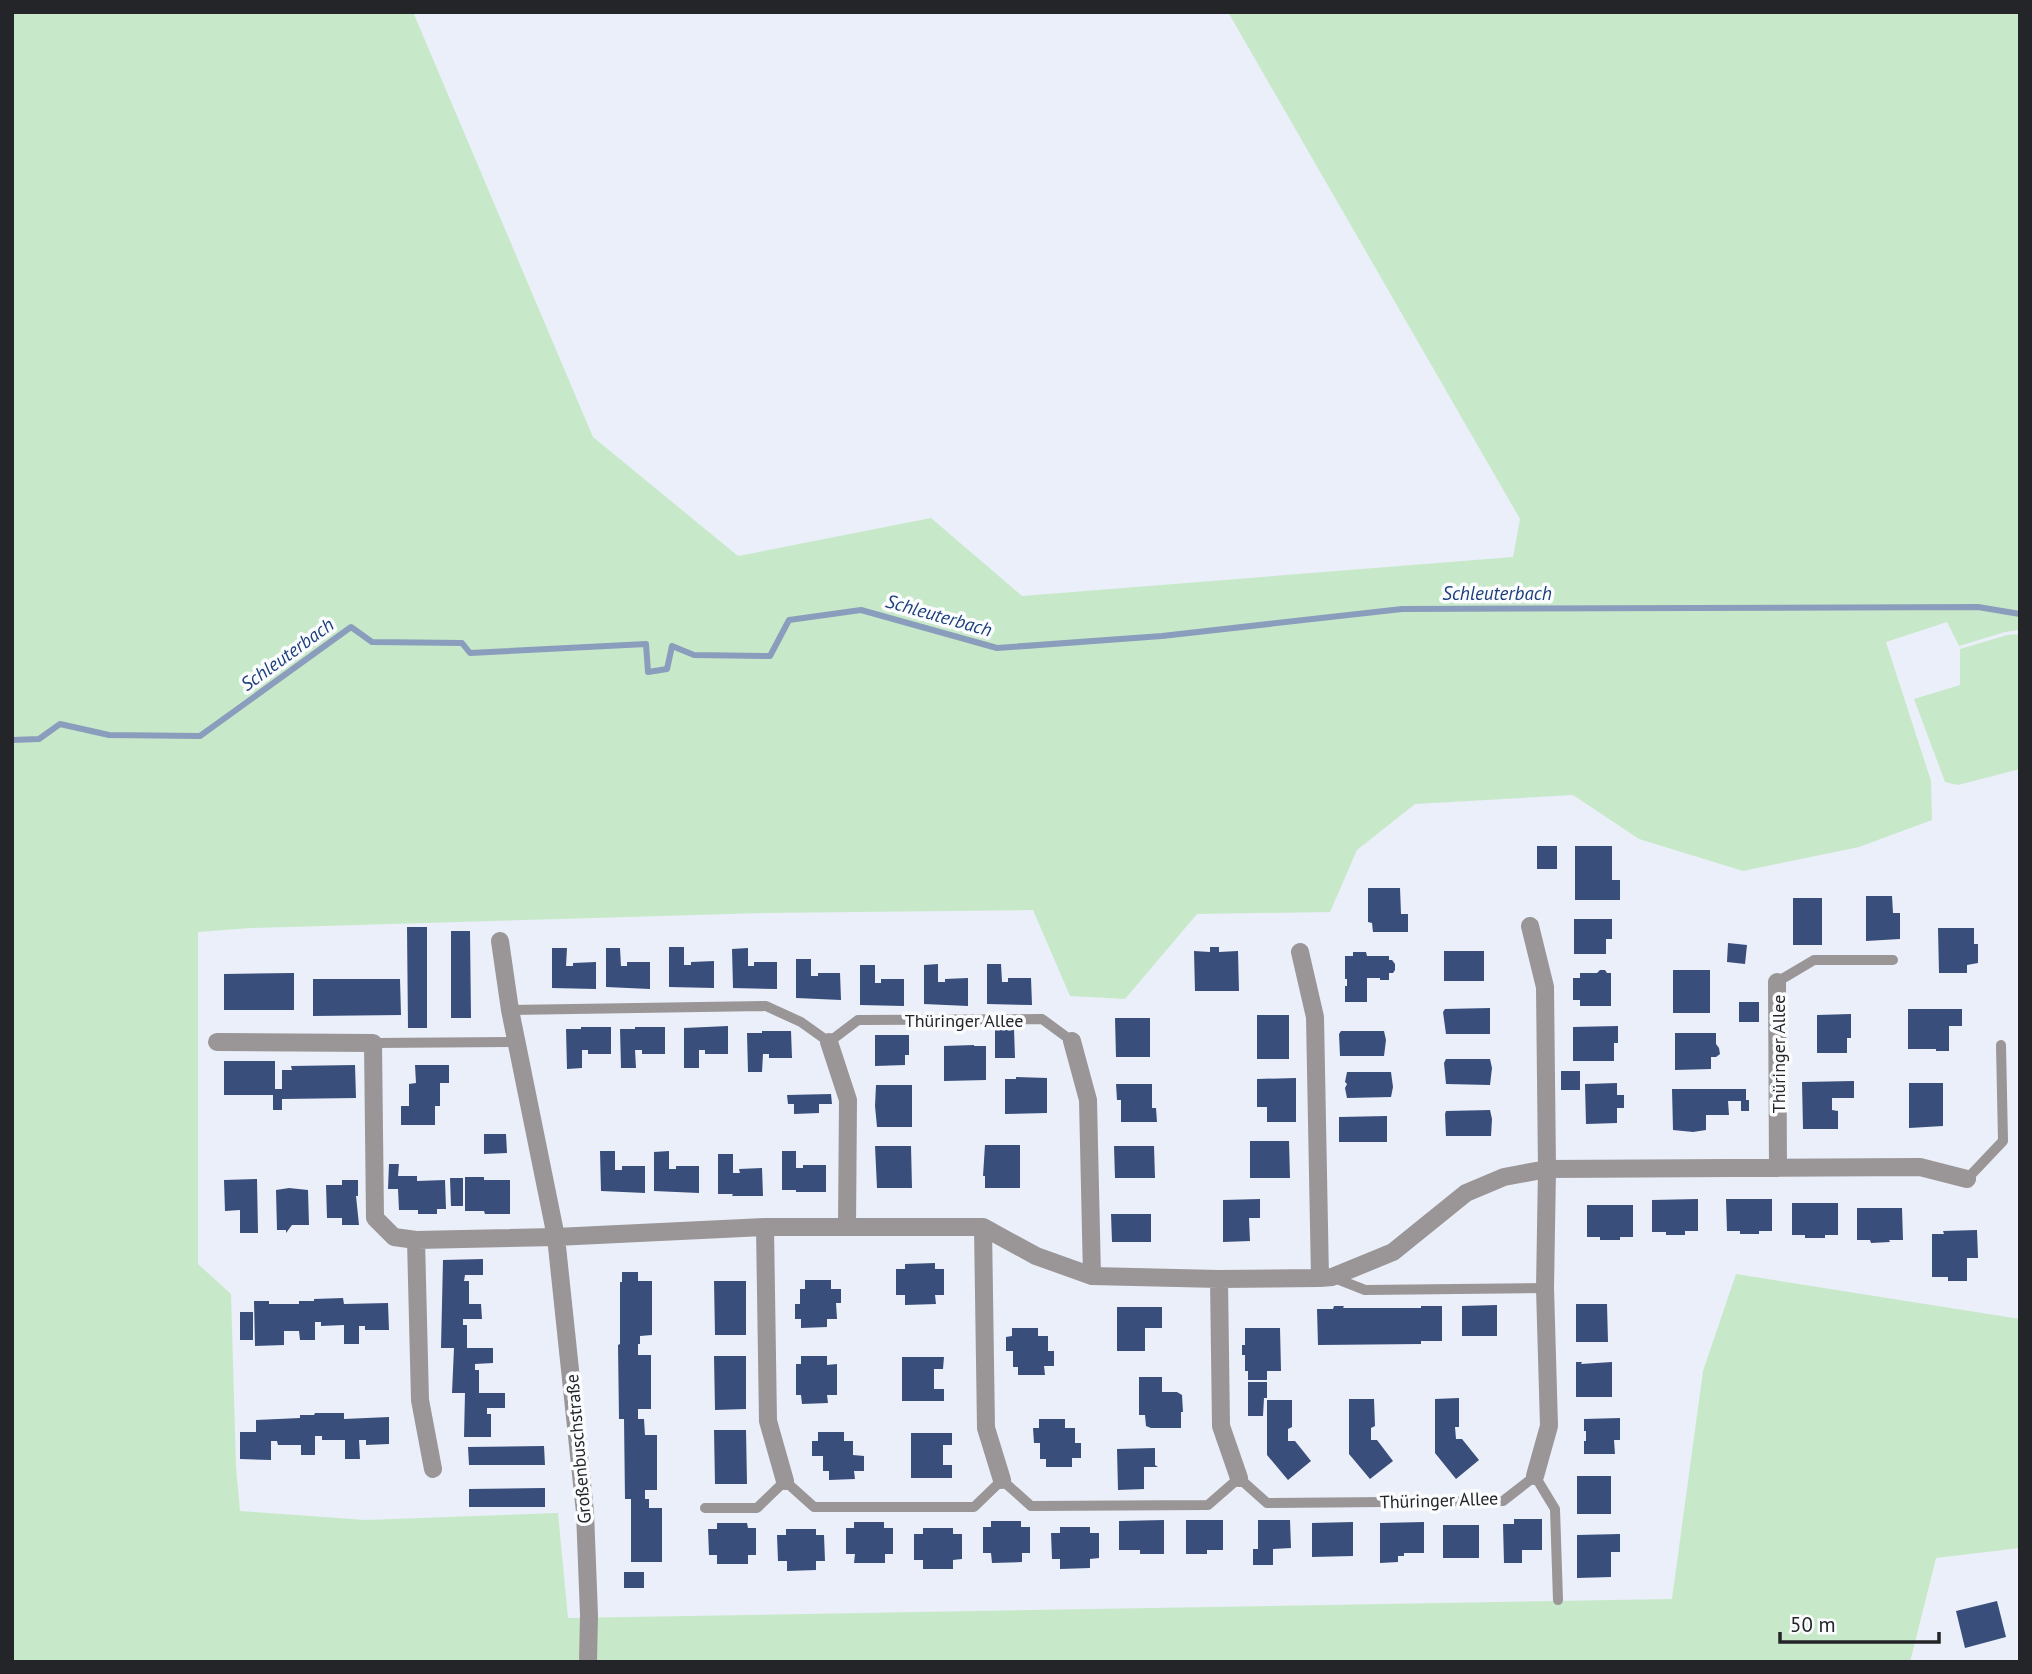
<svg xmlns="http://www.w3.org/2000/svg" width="2032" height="1674" viewBox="0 0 2032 1674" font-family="'PT Sans',sans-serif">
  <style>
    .green { fill: #c8e9c9 }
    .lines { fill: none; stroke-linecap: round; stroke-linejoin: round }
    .stream { stroke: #8b9dbc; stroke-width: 6 }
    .building { fill: #3a4e7c }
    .lane { stroke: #9a9597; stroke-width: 10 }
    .street { stroke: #9a9597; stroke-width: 18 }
    .labels { text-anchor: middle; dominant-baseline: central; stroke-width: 7; stroke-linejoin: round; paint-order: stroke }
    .street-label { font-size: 18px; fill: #232528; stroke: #fbfcfe }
    .water-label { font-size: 19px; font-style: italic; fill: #1d3f7c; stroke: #fbfcfe }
  </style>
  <rect width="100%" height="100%" fill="#eaeff9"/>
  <!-- green -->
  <path class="green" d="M 12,12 L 413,12 L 593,437 L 738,556 L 931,518 L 1022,596 L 1513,557 L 1520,519 L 1228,12 L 2020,12 L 2020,630 L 2005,632 L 1959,646 L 1947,622 L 1886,642 L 1931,781 L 1932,820 L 1859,847 L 1743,871 L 1639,839 L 1573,795 L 1415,804 L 1357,850 L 1330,912 L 1197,914 L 1125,999 L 1070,996 L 1033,910 L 766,913 L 251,928 L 198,932 L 198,1264 L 231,1294 L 236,1467 L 240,1511 L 365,1520 L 558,1513 L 568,1618 L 1672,1599 L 1703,1371 L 1736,1274 L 2020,1319 L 2020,1548 L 1936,1558 L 1910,1662 L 12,1662 Z
    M 2020,634 L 2020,769 L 1958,785 L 1945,782 L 1914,699 L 1960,685 L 1960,649 L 2007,635 Z"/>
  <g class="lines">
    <!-- stream -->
    <path class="stream" d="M 12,740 L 39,739 L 60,724 L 109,735 L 200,736 L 351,627 L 372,642 L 462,643 L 470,653 L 646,644 L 648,672 L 667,669 L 672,646 L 694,655 L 770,656 L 789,620 L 861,610 L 997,648 L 1162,636 L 1402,609 L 1978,607 L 2020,614"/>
  </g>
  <!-- building -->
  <path class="building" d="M 1537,846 L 1557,846 L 1557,869 L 1537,869 Z
    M 1575,846 L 1612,846 L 1612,880 L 1620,880 L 1620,900 L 1575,900 Z
    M 1368,888 L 1400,888 L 1401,914 L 1408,914 L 1408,932 L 1373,932 L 1372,923 L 1368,922 Z
    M 1866,896 L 1892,896 L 1893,913 L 1900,913 L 1900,939 L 1866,941 Z
    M 1793,898 L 1822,898 L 1822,945 L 1793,945 Z
    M 1574,919 L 1612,919 L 1612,939 L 1606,939 L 1606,954 L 1574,954 Z
    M 407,927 L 427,927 L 427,1028 L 408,1028 Z
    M 1938,928 L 1974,928 L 1974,944 L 1978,944 L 1978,963 L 1967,965 L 1967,973 L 1939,973 Z
    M 451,931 L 470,931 L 471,1018 L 451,1018 Z
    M 1728,943 L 1747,945 L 1745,964 L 1727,962 Z
    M 669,947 L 684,947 L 684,965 L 691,965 L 691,962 L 714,961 L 714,988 L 669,987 Z
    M 1210,947 L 1219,947 L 1219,952 L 1238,951 L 1239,991 L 1195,991 L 1194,951 L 1210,952 Z
    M 552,948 L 567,948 L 566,966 L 573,966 L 573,963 L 596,962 L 596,989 L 552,988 Z
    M 606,948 L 620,948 L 621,966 L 627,966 L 627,962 L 650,962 L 650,989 L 606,987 Z
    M 748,948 L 748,966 L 754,966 L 754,962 L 777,962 L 777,989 L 733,988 L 732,949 Z
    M 1444,951 L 1484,951 L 1484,981 L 1444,981 Z
    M 1353,952 L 1366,952 L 1367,956 L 1389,956 L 1389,960 L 1392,960 L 1395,964 L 1395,970 L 1393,973 L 1389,973 L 1389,980 L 1380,980 L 1380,978 L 1367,978 L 1367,1002 L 1345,1002 L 1345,986 L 1347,986 L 1347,979 L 1345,979 L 1345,956 L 1353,956 Z
    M 796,959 L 811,959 L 811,976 L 818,976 L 818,973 L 840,973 L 841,1000 L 796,998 Z
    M 938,964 L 938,982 L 945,982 L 945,979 L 968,978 L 968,1006 L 924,1004 L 924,965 Z
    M 987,964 L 1001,964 L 1002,982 L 1008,982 L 1008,978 L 1031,978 L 1032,1005 L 987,1004 Z
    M 860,965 L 875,965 L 875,983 L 881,983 L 881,979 L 904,979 L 904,1006 L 860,1005 Z
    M 1600,970 L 1605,970 L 1607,973 L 1611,973 L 1611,1006 L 1580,1006 L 1580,1000 L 1573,1000 L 1573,978 L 1580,978 L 1580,973 L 1597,973 Z
    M 1673,970 L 1710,970 L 1710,1013 L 1673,1013 Z
    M 294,973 L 294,1010 L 224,1010 L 224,974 Z
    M 313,979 L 400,979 L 401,1015 L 313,1016 Z
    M 1739,1002 L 1759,1002 L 1759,1022 L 1739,1022 Z
    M 1490,1008 L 1490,1034 L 1446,1034 L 1443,1012 L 1445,1009 Z
    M 1908,1009 L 1962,1009 L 1962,1026 L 1949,1026 L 1949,1051 L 1936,1051 L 1936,1049 L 1908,1049 Z
    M 1851,1014 L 1851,1038 L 1847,1038 L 1847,1053 L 1817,1053 L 1817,1015 Z
    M 1257,1015 L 1289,1015 L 1289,1059 L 1257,1059 Z
    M 1115,1018 L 1150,1018 L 1150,1057 L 1116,1057 Z
    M 728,1026 L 728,1054 L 705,1054 L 705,1050 L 699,1050 L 699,1068 L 684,1068 L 684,1028 Z
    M 1618,1026 L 1618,1043 L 1614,1043 L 1614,1061 L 1573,1061 L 1573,1027 Z
    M 581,1027 L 611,1027 L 611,1054 L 588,1054 L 588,1050 L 582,1050 L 582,1068 L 567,1069 L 566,1029 L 581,1029 Z
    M 635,1027 L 665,1027 L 665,1054 L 642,1054 L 642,1050 L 635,1050 L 636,1068 L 621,1068 L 620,1029 L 635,1029 Z
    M 995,1029 L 1014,1029 L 1015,1058 L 995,1058 Z
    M 762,1031 L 791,1031 L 792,1058 L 769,1058 L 769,1054 L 763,1054 L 762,1072 L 748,1072 L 747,1033 L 762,1033 Z
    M 1341,1031 L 1384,1031 L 1386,1040 L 1384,1056 L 1340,1056 L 1339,1034 Z
    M 1675,1033 L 1716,1033 L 1716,1044 L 1719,1048 L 1720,1054 L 1716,1057 L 1711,1057 L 1711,1069 L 1675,1070 Z
    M 875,1035 L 909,1035 L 909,1055 L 905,1055 L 905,1065 L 875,1066 Z
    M 974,1045 L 974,1046 L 986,1046 L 986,1080 L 944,1081 L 944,1046 Z
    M 1446,1059 L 1490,1059 L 1492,1068 L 1490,1085 L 1446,1084 L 1444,1063 Z
    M 224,1061 L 275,1061 L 275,1089 L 282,1089 L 282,1070 L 292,1070 L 291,1066 L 355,1065 L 356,1098 L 282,1099 L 282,1110 L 273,1110 L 273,1095 L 224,1095 Z
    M 415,1065 L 449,1065 L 449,1083 L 440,1083 L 440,1106 L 435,1106 L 435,1125 L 401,1125 L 401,1106 L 409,1106 L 409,1084 L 416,1083 Z
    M 1561,1071 L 1580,1071 L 1580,1090 L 1561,1090 Z
    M 1347,1072 L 1391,1072 L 1393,1087 L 1391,1097 L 1347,1098 L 1345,1088 L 1347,1084 L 1345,1082 Z
    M 1016,1077 L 1047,1078 L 1047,1113 L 1005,1114 L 1005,1079 L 1016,1079 Z
    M 1296,1078 L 1296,1122 L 1267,1122 L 1267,1107 L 1257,1107 L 1257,1079 Z
    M 1854,1081 L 1854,1098 L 1832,1098 L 1832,1110 L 1838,1111 L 1838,1129 L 1803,1129 L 1802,1082 Z
    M 1617,1083 L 1617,1095 L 1624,1095 L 1624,1108 L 1617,1108 L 1617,1123 L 1586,1124 L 1585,1084 Z
    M 1909,1083 L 1943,1083 L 1943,1126 L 1909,1128 Z
    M 1116,1084 L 1152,1084 L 1152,1108 L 1156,1108 L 1157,1122 L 1121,1122 L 1121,1100 L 1117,1100 Z
    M 876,1085 L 912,1085 L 912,1127 L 877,1127 L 875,1106 Z
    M 1672,1089 L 1746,1089 L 1746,1100 L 1749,1100 L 1749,1111 L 1741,1111 L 1741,1101 L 1728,1101 L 1729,1115 L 1706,1115 L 1706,1130 L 1693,1132 L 1673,1130 Z
    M 831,1094 L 832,1104 L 819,1104 L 819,1113 L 794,1114 L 794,1104 L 788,1104 L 787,1095 Z
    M 1490,1110 L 1492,1119 L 1491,1136 L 1446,1136 L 1445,1114 L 1446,1111 Z
    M 1387,1116 L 1387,1142 L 1339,1142 L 1339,1117 Z
    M 484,1134 L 506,1134 L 507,1153 L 484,1154 Z
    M 1250,1141 L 1289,1141 L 1290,1178 L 1250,1178 Z
    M 985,1145 L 1020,1145 L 1020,1188 L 985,1188 L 985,1176 L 983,1176 Z
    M 875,1146 L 911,1146 L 912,1188 L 877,1188 Z
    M 1114,1146 L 1154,1146 L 1155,1178 L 1115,1178 Z
    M 600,1151 L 615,1151 L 615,1170 L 622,1170 L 622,1166 L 645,1166 L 645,1193 L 601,1191 Z
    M 669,1151 L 669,1169 L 676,1169 L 676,1166 L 699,1166 L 699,1193 L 654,1191 L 654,1152 Z
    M 782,1151 L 796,1151 L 796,1168 L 803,1168 L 803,1165 L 826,1165 L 826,1192 L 796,1192 L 796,1190 L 782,1190 Z
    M 718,1154 L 733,1154 L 733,1173 L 740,1173 L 739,1169 L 762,1168 L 763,1196 L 732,1196 L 733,1194 L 718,1194 Z
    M 389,1164 L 399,1164 L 398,1176 L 417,1176 L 417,1181 L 445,1180 L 446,1209 L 437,1209 L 437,1214 L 418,1214 L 418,1210 L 399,1210 L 398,1189 L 388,1189 Z
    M 465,1177 L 484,1177 L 484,1180 L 510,1180 L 510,1214 L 485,1214 L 484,1211 L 465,1211 Z
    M 450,1178 L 463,1178 L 463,1206 L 451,1206 Z
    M 257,1179 L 258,1233 L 240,1233 L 240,1210 L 225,1211 L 224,1180 Z
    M 342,1180 L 358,1180 L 358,1196 L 356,1196 L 359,1225 L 342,1225 L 342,1218 L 327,1218 L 326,1185 L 342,1185 Z
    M 289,1188 L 308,1190 L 309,1225 L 292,1225 L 286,1233 L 286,1230 L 277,1230 L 276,1190 Z
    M 1260,1199 L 1260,1218 L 1249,1218 L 1250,1241 L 1223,1242 L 1223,1200 Z
    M 1698,1199 L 1698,1231 L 1685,1231 L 1685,1235 L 1666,1235 L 1666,1232 L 1652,1232 L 1652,1200 Z
    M 1726,1199 L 1772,1199 L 1772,1231 L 1759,1231 L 1759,1234 L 1740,1234 L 1740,1231 L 1727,1231 Z
    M 1792,1203 L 1838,1203 L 1838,1235 L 1825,1235 L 1825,1238 L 1805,1238 L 1805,1235 L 1792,1235 Z
    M 1587,1205 L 1633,1205 L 1633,1237 L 1620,1237 L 1620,1240 L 1600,1240 L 1600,1237 L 1587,1237 Z
    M 1857,1208 L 1902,1208 L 1903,1240 L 1889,1240 L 1890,1242 L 1871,1243 L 1870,1240 L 1857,1240 Z
    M 1111,1214 L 1151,1214 L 1151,1242 L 1112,1242 Z
    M 1977,1230 L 1978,1258 L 1967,1258 L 1967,1281 L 1948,1281 L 1948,1277 L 1932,1277 L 1932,1234 L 1944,1234 L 1943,1231 Z
    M 483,1259 L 483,1275 L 465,1275 L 464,1281 L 469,1281 L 469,1304 L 481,1304 L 482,1319 L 463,1319 L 463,1325 L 467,1325 L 467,1348 L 493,1348 L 493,1363 L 475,1364 L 475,1370 L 479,1370 L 479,1393 L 505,1393 L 505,1408 L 487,1408 L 487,1414 L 491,1414 L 491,1437 L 464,1437 L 465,1393 L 452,1393 L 454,1348 L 441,1348 L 443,1260 Z
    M 935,1263 L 935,1269 L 944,1269 L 944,1295 L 935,1295 L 936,1304 L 905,1305 L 905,1295 L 896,1295 L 896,1269 L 905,1269 L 905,1264 Z
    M 622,1272 L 638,1272 L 638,1281 L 652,1281 L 652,1335 L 640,1336 L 640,1344 L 638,1344 L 638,1355 L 651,1355 L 651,1409 L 638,1409 L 638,1419 L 644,1419 L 645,1435 L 657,1435 L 657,1490 L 645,1490 L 645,1499 L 649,1499 L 649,1508 L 662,1508 L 662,1562 L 631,1562 L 631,1499 L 625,1499 L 624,1419 L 619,1419 L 618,1345 L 620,1344 L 620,1282 L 622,1282 Z
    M 805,1280 L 831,1280 L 831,1289 L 841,1289 L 841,1303 L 836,1303 L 837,1319 L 827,1319 L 827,1327 L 801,1328 L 801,1319 L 795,1319 L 795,1304 L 800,1304 L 800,1289 L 805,1289 Z
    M 714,1281 L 746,1281 L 746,1335 L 715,1335 Z
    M 343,1298 L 344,1304 L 388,1303 L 389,1330 L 365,1330 L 365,1326 L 359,1326 L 359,1344 L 344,1344 L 344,1325 L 321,1326 L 321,1322 L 315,1322 L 315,1340 L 300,1340 L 299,1331 L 284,1331 L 284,1345 L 255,1346 L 254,1301 L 269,1301 L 269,1304 L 299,1304 L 299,1301 L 314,1301 L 314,1299 Z
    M 1576,1304 L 1607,1304 L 1608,1342 L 1576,1342 Z
    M 1497,1305 L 1497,1336 L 1462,1336 L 1462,1306 Z
    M 1334,1306 L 1344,1306 L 1343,1308 L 1421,1308 L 1421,1306 L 1442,1306 L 1442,1341 L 1421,1341 L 1421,1344 L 1318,1345 L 1317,1309 L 1333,1309 Z
    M 1117,1307 L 1162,1307 L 1162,1328 L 1145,1328 L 1145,1351 L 1117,1351 Z
    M 240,1312 L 253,1312 L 253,1340 L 240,1340 Z
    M 1012,1328 L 1038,1328 L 1038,1336 L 1048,1336 L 1048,1351 L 1054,1351 L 1054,1366 L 1044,1366 L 1045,1375 L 1018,1375 L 1018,1367 L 1013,1367 L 1013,1351 L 1006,1351 L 1006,1337 L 1012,1336 Z
    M 1245,1328 L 1280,1328 L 1281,1371 L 1267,1371 L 1267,1380 L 1248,1380 L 1248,1371 L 1245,1371 L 1245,1355 L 1242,1355 L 1242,1345 L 1245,1345 Z
    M 714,1356 L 746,1356 L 746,1409 L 715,1410 Z
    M 801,1356 L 827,1356 L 827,1365 L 837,1364 L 837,1395 L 827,1395 L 828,1403 L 802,1404 L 801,1395 L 796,1395 L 796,1364 L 801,1364 Z
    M 902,1357 L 944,1357 L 943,1369 L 934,1369 L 934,1389 L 944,1389 L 944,1401 L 902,1401 Z
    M 1576,1362 L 1582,1362 L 1581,1364 L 1612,1362 L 1612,1397 L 1576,1397 Z
    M 1139,1377 L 1162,1377 L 1162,1392 L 1177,1392 L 1182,1395 L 1183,1412 L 1181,1412 L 1181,1428 L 1151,1428 L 1146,1426 L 1145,1415 L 1139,1415 Z
    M 1248,1382 L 1267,1382 L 1267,1398 L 1264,1398 L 1263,1416 L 1248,1416 Z
    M 1459,1398 L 1459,1427 L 1455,1427 L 1456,1439 L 1462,1439 L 1479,1460 L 1456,1479 L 1435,1453 L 1435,1399 Z
    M 1349,1399 L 1374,1399 L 1375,1426 L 1371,1428 L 1371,1440 L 1377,1440 L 1393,1461 L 1370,1479 L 1349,1454 Z
    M 1267,1400 L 1292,1400 L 1292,1427 L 1288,1429 L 1288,1441 L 1295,1441 L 1311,1461 L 1288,1480 L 1267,1455 Z
    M 315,1413 L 344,1413 L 344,1419 L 389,1417 L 389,1444 L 366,1445 L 366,1440 L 359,1440 L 360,1459 L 345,1459 L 345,1440 L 322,1440 L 322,1436 L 315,1436 L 315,1455 L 301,1455 L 301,1445 L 278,1445 L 277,1441 L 271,1441 L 271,1460 L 240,1459 L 240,1432 L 256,1432 L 256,1420 L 300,1418 L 300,1415 L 314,1415 Z
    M 1620,1418 L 1620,1440 L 1614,1440 L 1615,1454 L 1584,1454 L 1584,1441 L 1586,1441 L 1586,1431 L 1584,1431 L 1584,1419 Z
    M 1039,1419 L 1065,1419 L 1065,1428 L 1075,1428 L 1075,1443 L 1081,1443 L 1081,1458 L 1072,1458 L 1072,1467 L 1046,1467 L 1046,1459 L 1040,1459 L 1040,1443 L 1034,1443 L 1033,1428 L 1039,1428 Z
    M 714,1430 L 746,1430 L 747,1484 L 715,1484 Z
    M 818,1432 L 844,1432 L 844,1441 L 853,1441 L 853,1455 L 864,1456 L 864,1471 L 854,1471 L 855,1479 L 829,1480 L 829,1471 L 823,1471 L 823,1456 L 812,1456 L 812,1441 L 818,1441 Z
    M 911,1433 L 952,1433 L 952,1445 L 943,1445 L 943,1465 L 952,1465 L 952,1478 L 911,1478 Z
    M 544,1446 L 545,1465 L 469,1465 L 468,1447 Z
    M 1155,1448 L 1155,1465 L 1158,1467 L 1144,1467 L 1144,1489 L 1118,1490 L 1117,1449 Z
    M 1577,1476 L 1611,1476 L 1611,1514 L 1577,1514 Z
    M 545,1488 L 545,1507 L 469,1507 L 469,1489 Z
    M 1514,1519 L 1542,1519 L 1542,1550 L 1522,1550 L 1522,1563 L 1504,1563 L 1503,1524 L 1514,1524 Z
    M 1164,1520 L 1164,1554 L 1140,1554 L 1140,1550 L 1119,1550 L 1119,1521 Z
    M 1186,1520 L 1223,1520 L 1223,1550 L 1207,1550 L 1207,1554 L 1186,1554 Z
    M 1258,1520 L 1290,1520 L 1291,1548 L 1273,1549 L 1273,1565 L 1253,1565 L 1253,1549 L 1258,1549 Z
    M 991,1521 L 1021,1521 L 1021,1527 L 1030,1527 L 1030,1553 L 1022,1553 L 1022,1562 L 992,1563 L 991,1553 L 983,1553 L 983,1527 L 991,1527 Z
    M 854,1522 L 884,1522 L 884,1528 L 893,1528 L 893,1554 L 885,1554 L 885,1563 L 854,1563 L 855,1554 L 846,1554 L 846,1528 L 854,1528 Z
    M 1353,1522 L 1353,1556 L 1312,1557 L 1312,1523 Z
    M 1424,1522 L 1424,1553 L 1404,1553 L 1404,1556 L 1398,1556 L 1398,1562 L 1380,1563 L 1380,1523 Z
    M 717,1523 L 747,1523 L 748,1528 L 756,1528 L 756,1555 L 748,1555 L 748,1564 L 717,1564 L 717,1555 L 709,1555 L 708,1529 L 717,1529 Z
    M 1443,1525 L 1479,1525 L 1479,1558 L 1443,1558 Z
    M 1060,1527 L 1090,1527 L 1090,1533 L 1099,1533 L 1099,1558 L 1090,1559 L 1090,1568 L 1060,1569 L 1060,1559 L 1052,1559 L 1051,1533 L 1060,1533 Z
    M 923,1528 L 953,1528 L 953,1534 L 962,1534 L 962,1559 L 953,1560 L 953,1569 L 923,1569 L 923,1560 L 914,1560 L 914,1534 L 923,1534 Z
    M 786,1529 L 816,1529 L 816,1535 L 824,1535 L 825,1561 L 816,1561 L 816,1570 L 787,1571 L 787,1561 L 778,1561 L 777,1535 L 786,1535 Z
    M 1620,1534 L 1620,1552 L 1611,1552 L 1611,1577 L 1577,1578 L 1577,1535 Z
    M 624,1572 L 644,1572 L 644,1588 L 624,1588 Z
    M 1997,1601 L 2006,1637 L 1965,1648 L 1956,1611 Z"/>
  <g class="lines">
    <!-- lane -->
    <path class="lane" d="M 1777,982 L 1814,960 L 1893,960
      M 510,1010 L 766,1006 L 801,1022 L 829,1042 L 858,1020 L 1042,1019 L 1072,1041
      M 373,1043 L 517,1042
      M 1967,1179 L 2003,1141 L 2001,1045
      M 1332,1277 L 1365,1290 L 1545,1288
      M 705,1508 L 757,1508 L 785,1481 L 814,1507 L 974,1507 L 1002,1480 L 1031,1506 L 1208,1505 L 1239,1478 L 1267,1503 L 1503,1501 L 1535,1476 L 1555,1509 L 1558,1600"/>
    <!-- street -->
    <path class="street" d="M 1530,926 L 1545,987 L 1547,1169 L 1545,1288 L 1549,1426 L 1535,1476
      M 500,941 L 510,1010 L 556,1237 L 585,1512 L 589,1615 L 588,1662
      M 1300,952 L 1315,1017 L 1320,1278
      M 1777,982 L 1778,1168
      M 1072,1041 L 1088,1100 L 1092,1276
      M 217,1042 L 373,1043 L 375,1218 L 394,1237 L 416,1240 L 556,1237 L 765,1227 L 983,1227 L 1036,1256 L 1092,1276 L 1219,1279 L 1320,1278 L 1332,1277 L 1393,1252 L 1466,1193 L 1504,1177 L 1547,1169 L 1920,1167 L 1967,1179
      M 829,1042 L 848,1100 L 847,1227
      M 765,1227 L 768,1421 L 785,1481
      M 983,1227 L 986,1428 L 1002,1480
      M 416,1240 L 420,1400 L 433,1469
      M 1219,1279 L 1221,1426 L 1239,1478"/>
  </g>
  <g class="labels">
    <!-- street labels -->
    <g class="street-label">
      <text x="964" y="1020">Thüringer Allee</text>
      <text transform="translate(1778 1054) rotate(-90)">Thüringer Allee</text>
      <text transform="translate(578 1449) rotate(-95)">Großenbuschstraße</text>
      <text transform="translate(1439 1500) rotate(-2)">Thüringer Allee</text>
    </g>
    <!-- water labels -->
    <g class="water-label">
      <text x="1497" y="593">Schleuterbach</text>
      <text transform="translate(939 615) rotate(16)">Schleuterbach</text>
      <text transform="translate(287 654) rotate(-36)">Schleuterbach</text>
    </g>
  </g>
  <!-- border -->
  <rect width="2032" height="1674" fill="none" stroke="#232528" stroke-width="28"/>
  <!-- scale -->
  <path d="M1780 1632v10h159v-10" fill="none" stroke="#232528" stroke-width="3.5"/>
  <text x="1790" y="1632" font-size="21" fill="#232528" stroke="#fbfcfe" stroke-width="5" paint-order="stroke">50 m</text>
</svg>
